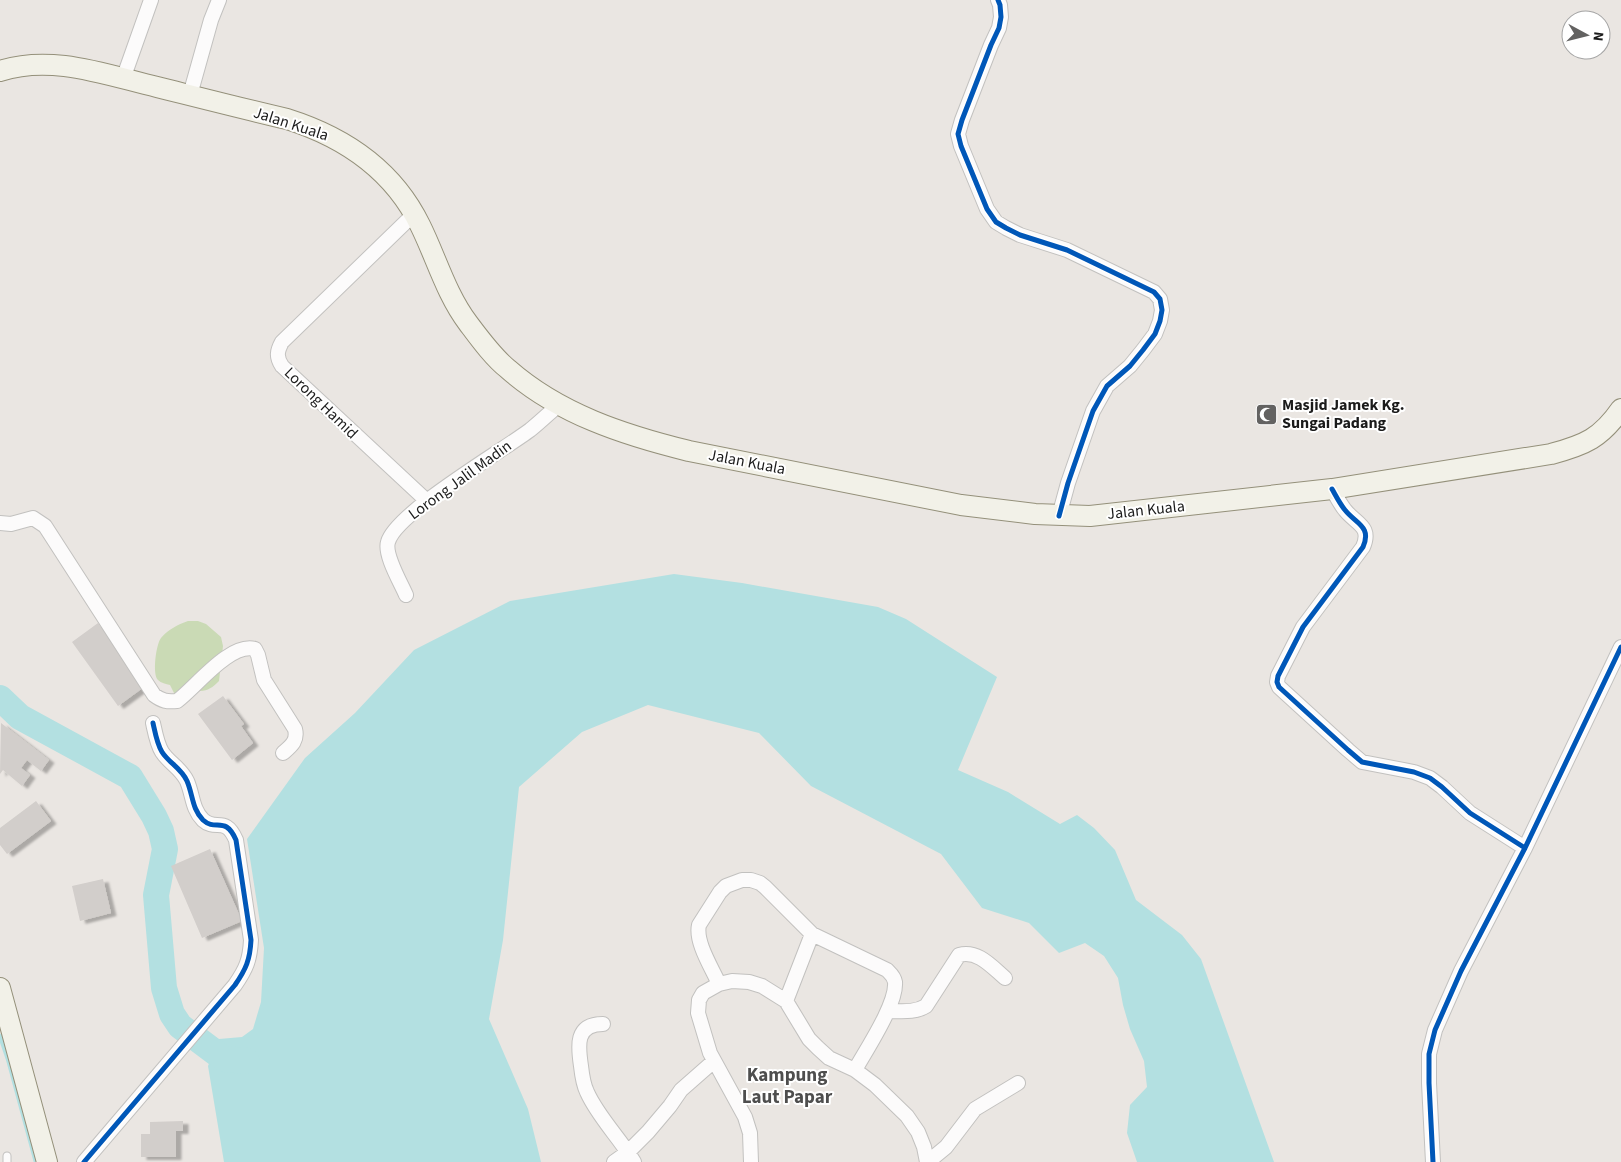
<svg xmlns="http://www.w3.org/2000/svg" width="1621" height="1162" viewBox="0 0 1621 1162" font-family="'Source Sans 3',sans-serif">
  <style>
    .forest { fill: #cadab5 }
    .water { fill: #b3e0e1 }
    .lines { fill: none; stroke-linecap: round; stroke-linejoin: round }
    .stream { stroke: #b3e0e1; stroke-width: 4.5 }
    .river { stroke: #b3e0e1; stroke-width: 26 }
    .building { fill: #d2cecb; filter: url(#shadow) }
    .service-casing { stroke: #c2c1bf; stroke-width: 9 }
    .minor-casing { stroke: #c2c1bf; stroke-width: 16 }
    .secondary-casing { stroke: #94907a; stroke-width: 22 }
    .service { stroke: #fcfbfb; stroke-width: 7 }
    .minor { stroke: #fcfbfb; stroke-width: 14 }
    .secondary { stroke: #f2f1e8; stroke-width: 20 }
    .cycleway-casing { stroke: #fff; stroke-width: 8 }
    .cycleway { stroke: #0057b8; stroke-width: 5 }
    .labels { text-anchor: middle; dominant-baseline: central; stroke-width: 4; stroke-linejoin: round; paint-order: stroke }
    .street-label { font-size: 16px; fill: #1b1b1b; stroke: #fff }
    .poi-label { font-size: 16px; font-weight: bold; fill: #1b1b1b; stroke: #fff; text-anchor: start }
    .quarter-label { font-size: 19px; font-weight: bold; fill: #4e4e4e; stroke: #fff }
  </style>
  <defs>
    <filter id="shadow"><feDropShadow dx="5.5" dy="3" stdDeviation="1" flood-color="#0004"/></filter>
  </defs>
  <rect width="100%" height="100%" fill="#eae6e2"/>
  <!-- forest -->
  <path class="forest" d="M 188,621 L 198,621 L 206,624 L 221,637 L 223,646 L 219,681 C 211,689 205,693 193,690 L 184,696 L 174,693 L 170,685 C 166,684 161,683 158,680 C 152,675 156,644 161,638 C 169,629 177,625 188,621 Z"/>
  <!-- water -->
  <path class="water" d="M 674,574 L 742,583 L 878,607 L 906,619 L 997,677 L 958,770 L 1008,792 L 1060,824 L 1077,815 L 1094,828 L 1115,850 L 1136,900 L 1182,935 L 1201,959 L 1274,1162 L 1137,1162 L 1127,1133 L 1130,1105 L 1147,1087 L 1144,1061 L 1130,1029 L 1123,1005 L 1118,978 L 1104,956 L 1085,943 L 1059,953 L 1029,923 L 982,908 L 941,854 L 811,786 L 759,733 L 648,705 L 582,732 L 519,787 L 503,940 L 489,1019 L 528,1109 L 541,1162 L 224,1162 L 208,1066 L 219,1039 L 242,1037 L 253,1029 L 261,1002 L 264,948 L 247,839 L 305,758 L 355,713 L 414,650 L 510,601 Z"/>
  <g class="lines">
    <!-- stream -->
    <path class="stream" d="M 0,1036 L 8,1059 L 36,1162"/>
    <!-- river -->
    <path class="river" d="M 0,698 L 20,717 L 130,777 L 154,816 L 161,831 L 165,849 L 156,895 L 164,988 L 172,1014 L 180,1026 L 224,1059 L 247,1061"/>
  </g>
  <!-- building -->
  <path class="building" d="M 98,623 L 144,687 L 118,706 L 72,642 Z
    M 223,696 L 244,724 L 241,726 L 253,743 L 232,760 L 198,714 Z
    M 1,723 L 49,760 L 41,771 L 27,760 L 21,768 L 30,775 L 22,786 L 3,770 L 0,774 Z
    M 36,801 L 51,821 L 7,854 L 0,845 L 0,828 Z
    M 210,849 L 242,921 L 202,938 L 171,866 Z
    M 103,879 L 111,913 L 80,921 L 72,886 Z
    M 183,1121 L 183,1131 L 176,1131 L 176,1157 L 141,1157 L 141,1134 L 150,1134 L 150,1122 Z"/>
  <g class="lines">
    <defs>
      <path id="service" d="M 7,1156 L 7,1162"/>
      <path id="minor" d="M 998,0 L 1000,5 L 1001,17 L 999,28 L 991,45 L 962,120 L 958,134 L 961,146 L 987,209 L 996,222 L 1006,228 L 1020,235 L 1067,250 L 1154,292 L 1160,299 L 1162,310 L 1160,321 L 1155,334 L 1143,350 L 1130,366 L 1107,386 L 1093,411 L 1068,483 L 1059,516
        M 123,79 L 151,0
        M 190,95 L 211,20 L 219,0
        M 414,214 L 282,342 C 277,351 276,357 282,366 L 427,501
        M 1332,489 C 1336,496 1340,504 1345,510 C 1356,524 1372,526 1363,547 L 1303,627 L 1278,676 L 1277,682 L 1279,687 L 1348,750 L 1362,762 L 1414,772 L 1430,778 L 1442,787 L 1470,813 L 1525,848
        M 0,523 L 11,524 L 33,518 L 45,526 L 154,695 C 162,701 167,702 177,701 C 196,687 230,642 255,649 L 258,655 L 264,680 L 295,729 C 298,741 291,746 283,753
        M 406,595 C 401,583 384,555 388,542 C 396,513 502,451 530,430 C 540,422 549,413 559,405
        M 719,984 C 712,968 695,942 699,925 L 720,892 L 726,886 L 742,880 L 751,880 L 760,883 L 765,887 L 812,934 L 887,970 C 891,974 894,976 895,982 C 897,1004 866,1050 855,1070
        M 786,1001 L 812,934
        M 888,1011 C 901,1011 915,1013 926,1006 L 959,955 C 978,950 991,966 1005,978
        M 603,1024 C 575,1024 578,1046 581,1066 C 582,1075 583,1084 587,1092 C 598,1117 620,1138 634,1162
        M 84,1162 L 235,985 C 246,969 250,960 251,940 L 236,840 C 225,815 216,832 203,820 C 192,809 193,795 187,781 C 181,768 169,763 162,752 C 157,744 155,732 153,723
        M 614,1162 L 628,1152 L 648,1132 L 670,1106 L 681,1090 L 714,1061
        M 751,1162 L 750,1133 L 745,1117 L 710,1053 L 698,1013 L 699,1000 L 703,993 L 719,984 L 732,981 L 749,982 L 762,986 L 786,1001 L 809,1039 L 818,1048 L 829,1058 L 855,1070 L 875,1085 L 907,1116 L 918,1132 L 924,1147 L 927,1162
        M 928,1162 L 946,1147 L 975,1109 L 1018,1083
        M 1433,1162 L 1429,1083 L 1429,1054 L 1435,1030 L 1461,971 L 1525,848 L 1621,647"/>
      <path id="secondary" d="M 0,71 C 52,54 106,75 157,87 C 201,98 244,109 287,119 C 344,137 393,170 420,225 C 436,257 446,294 468,323 C 480,339 493,357 508,369 C 559,414 624,435 689,451 L 961,505 L 1035,514 L 1090,516 L 1332,489 L 1551,454 C 1585,445 1601,438 1621,409
        M 0,988 L 47,1162"/>
    </defs>
    <!-- service casing -->
    <use href="#service" class="service-casing"/>
    <!-- minor casing -->
    <use href="#minor" class="minor-casing"/>
    <!-- secondary casing -->
    <use href="#secondary" class="secondary-casing"/>
    <!-- service -->
    <use href="#service" class="service"/>
    <!-- minor -->
    <use href="#minor" class="minor"/>
    <!-- secondary -->
    <use href="#secondary" class="secondary"/>
    <defs>
      <path id="cycleway" d="M 998,0 L 1000,5 L 1001,17 L 999,28 L 991,45 L 962,120 L 958,134 L 961,146 L 987,209 L 996,222 L 1006,228 L 1020,235 L 1067,250 L 1154,292 L 1160,299 L 1162,310 L 1160,321 L 1155,334 L 1143,350 L 1130,366 L 1107,386 L 1093,411 L 1068,483 L 1059,516
        M 1332,489 C 1336,496 1340,504 1345,510 C 1356,524 1372,526 1363,547 L 1303,627 L 1278,676 L 1277,682 L 1279,687 L 1348,750 L 1362,762 L 1414,772 L 1430,778 L 1442,787 L 1470,813 L 1525,848
        M 84,1162 L 235,985 C 246,969 250,960 251,940 L 236,840 C 225,815 216,832 203,820 C 192,809 193,795 187,781 C 181,768 169,763 162,752 C 157,744 155,732 153,723
        M 1433,1162 L 1429,1083 L 1429,1054 L 1435,1030 L 1461,971 L 1525,848 L 1621,647"/>
    </defs>
    <!-- cycleway casing -->
    <use href="#cycleway" class="cycleway-casing"/>
    <!-- cycleway -->
    <use href="#cycleway" class="cycleway"/>
  </g>
  <!-- icons -->
  <defs>
    <symbol id="mosque-square" viewBox="-11 -11 22 22"><rect x="-9" y="-9" width="18" height="18" rx="4" fill="#636261" stroke="#fff"/><path d="M3.5-4.9A6 6 0 1 0 3.5 4.9A5 5 0 1 1 3.5-4.9Z" fill="#fff"/></symbol>
  </defs>
  <g fill-rule="evenodd">
    <use href="#mosque-square" x="1254" y="402" width="25" height="25"/>
  </g>
  <g class="labels">
    <!-- street labels -->
    <g class="street-label">
      <text transform="translate(291 124) rotate(18)">Jalan Kuala</text>
      <text transform="translate(321 403) rotate(44)">Lorong Hamid</text>
      <text transform="translate(747 462) rotate(11)">Jalan Kuala</text>
      <text transform="translate(460 480) rotate(-36)">Lorong Jalil Madin</text>
      <text transform="translate(1146 510) rotate(-6)">Jalan Kuala</text>
    </g>
    <!-- poi labels -->
    <g class="poi-label">
      <text x="1282" y="405">Masjid Jamek Kg.<tspan x="1282" dy="18">Sungai Padang</tspan></text>
    </g>
    <!-- quarter labels -->
    <g class="quarter-label">
      <text x="787" y="1075">Kampung<tspan x="787" dy="22">Laut Papar</tspan></text>
    </g>
  </g>
  <!-- north arrow -->
  <g transform="translate(1586 35) rotate(97)"><circle r="24" fill="#ffffff" stroke="#a4a4a4"/>
  <path d="M0-4L9 19L0 12L-9 19Z" fill="#636261"/>
  <text y="-8" font-size="14" font-weight="bold" text-anchor="middle" fill="#1b1b1b">N</text>
  </g>
</svg>
